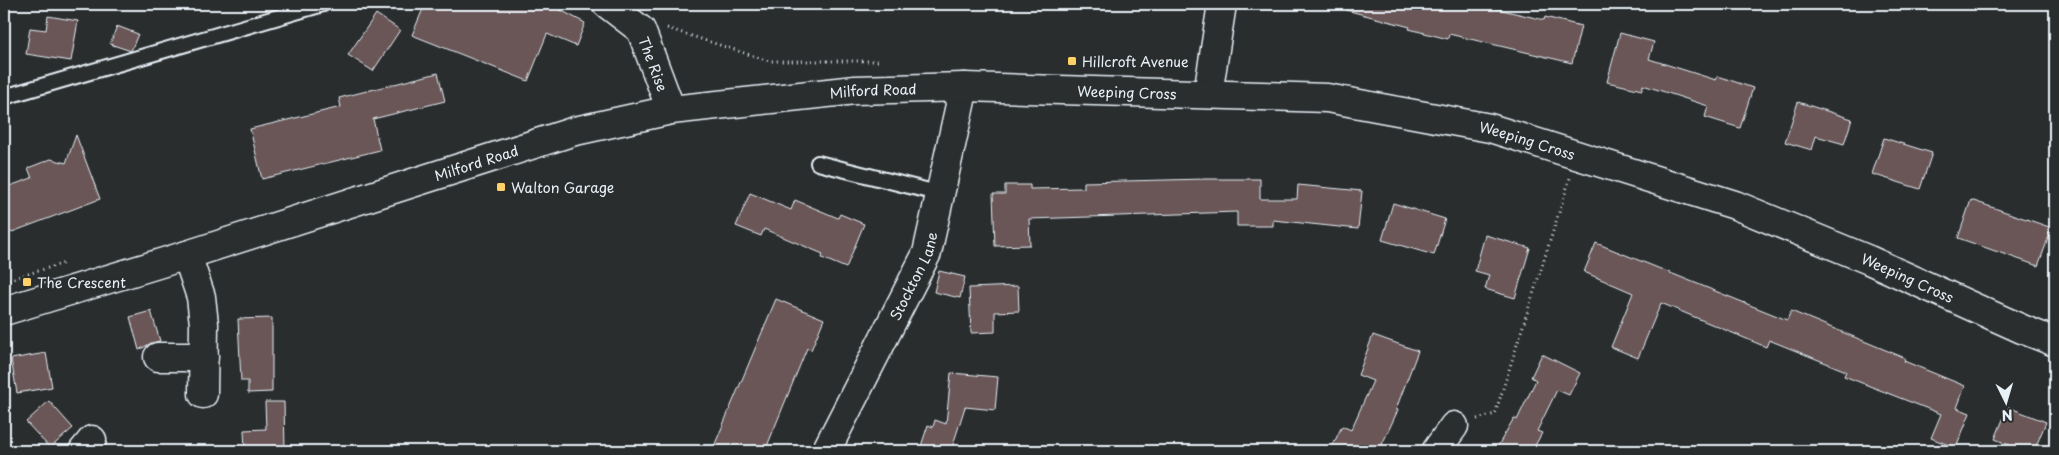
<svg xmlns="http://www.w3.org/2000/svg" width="2059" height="455" viewBox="0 0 2059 455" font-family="'Playpen Sans',sans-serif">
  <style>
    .building { fill: #6a5756; stroke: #e8f1f8 }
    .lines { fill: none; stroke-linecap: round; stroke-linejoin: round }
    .service-casing { stroke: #e8f1f8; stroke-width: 18 }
    .minor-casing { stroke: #e8f1f8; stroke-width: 31 }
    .tertiary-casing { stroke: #e8f1f8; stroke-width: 31 }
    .trunk-casing { stroke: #e8f1f8; stroke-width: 31 }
    .path { stroke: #e8f1f8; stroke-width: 3; stroke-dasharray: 1 4; stroke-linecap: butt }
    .service { stroke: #2a2d2e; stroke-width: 14 }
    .minor { stroke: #2a2d2e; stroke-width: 28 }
    .tertiary { stroke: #2a2d2e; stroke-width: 28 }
    .trunk { stroke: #2a2d2e; stroke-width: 28 }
    .poi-dot { fill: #ffd166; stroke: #2a2d2e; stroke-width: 2 }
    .labels { text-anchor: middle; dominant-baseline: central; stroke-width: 4; stroke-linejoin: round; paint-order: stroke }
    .poi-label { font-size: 14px; fill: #e8f1f8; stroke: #2a2d2e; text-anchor: start }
    .street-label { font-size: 14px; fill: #e8f1f8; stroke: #2a2d2e }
  </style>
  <rect width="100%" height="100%" fill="#2a2d2e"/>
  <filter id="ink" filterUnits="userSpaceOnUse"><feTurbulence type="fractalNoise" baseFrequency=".02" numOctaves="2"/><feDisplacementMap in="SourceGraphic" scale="10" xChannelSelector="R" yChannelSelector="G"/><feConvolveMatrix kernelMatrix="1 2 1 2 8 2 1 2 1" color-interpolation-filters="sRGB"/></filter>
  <g filter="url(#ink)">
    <!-- building -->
    <path class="building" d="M 425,4 L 549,4 L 585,23 L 576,46 L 547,34 L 528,81 L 412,35 Z
      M 1346,4 L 1477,4 L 1544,20 L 1545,17 L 1581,26 L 1572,63 L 1449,34 L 1448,39 L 1409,29 L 1410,27 L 1346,10 Z
      M 376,14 L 400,30 L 373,71 L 348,55 Z
      M 48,16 L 78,21 L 71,61 L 26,54 L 30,28 L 46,30 Z
      M 117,26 L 138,34 L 131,51 L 110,44 Z
      M 1620,33 L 1654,42 L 1649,59 L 1716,80 L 1718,76 L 1753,88 L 1740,128 L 1705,117 L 1708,106 L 1643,85 L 1642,90 L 1607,82 Z
      M 438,73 L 445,101 L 373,119 L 380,150 L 262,179 L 250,129 L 341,107 L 339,98 Z
      M 1798,102 L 1852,119 L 1844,144 L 1816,136 L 1812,150 L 1785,142 Z
      M 76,135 L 100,199 L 4,235 L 4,188 L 32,178 L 28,168 L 51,159 L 66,163 Z
      M 1884,138 L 1932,153 L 1920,189 L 1872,174 Z
      M 1206,179 L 1260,179 L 1260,199 L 1297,199 L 1298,185 L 1362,191 L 1358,229 L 1273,220 L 1273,226 L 1237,226 L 1237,212 L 1029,219 L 1030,245 L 995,246 L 993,194 L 1005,194 L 1005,185 L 1030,185 L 1030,189 L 1084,188 L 1084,182 Z
      M 750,193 L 791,210 L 795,200 L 838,218 L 840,214 L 864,224 L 846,268 L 822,258 L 823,254 L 764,229 L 761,236 L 736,226 Z
      M 1971,200 L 2052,228 L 2038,266 L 1958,238 Z
      M 1393,203 L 1445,219 L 1434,255 L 1382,240 Z
      M 1485,235 L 1530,248 L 1515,298 L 1485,289 L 1489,275 L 1475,271 Z
      M 1596,243 L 1787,320 L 1791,311 L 1905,358 L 1904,361 L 1965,386 L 1957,408 L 1970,413 L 1956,448 L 1931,438 L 1941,414 L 1844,376 L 1846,371 L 1769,340 L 1766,347 L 1661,303 L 1638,358 L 1611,347 L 1633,293 L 1584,272 Z
      M 939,271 L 965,277 L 960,298 L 934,292 Z
      M 1018,286 L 1019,311 L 995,312 L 995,332 L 971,333 L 969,288 Z
      M 776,299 L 824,319 L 811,350 L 807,348 L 765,451 L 712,451 Z
      M 151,311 L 160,341 L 151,343 L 139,350 L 130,317 Z
      M 272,318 L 272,392 L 248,393 L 248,381 L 241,381 L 238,319 Z
      M 1373,335 L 1418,351 L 1396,409 L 1398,410 L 1379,451 L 1330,451 L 1342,426 L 1351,430 L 1373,381 L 1358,375 Z
      M 46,353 L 52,387 L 17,393 L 11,359 Z
      M 1542,354 L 1580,373 L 1569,395 L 1557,390 L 1537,431 L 1542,433 L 1532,451 L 1495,451 L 1514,418 L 1517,420 L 1536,380 L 1531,377 Z
      M 951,373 L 998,377 L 995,410 L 965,407 L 951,451 L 926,451 L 927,448 L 921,446 L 928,425 L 933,427 L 935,420 L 946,424 Z
      M 49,401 L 73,428 L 50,448 L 26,422 Z
      M 265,402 L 284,402 L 285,451 L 245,451 L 244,430 L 266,429 Z
      M 2008,407 L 2046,422 L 2034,451 L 2024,451 L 1995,439 Z"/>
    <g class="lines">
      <defs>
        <path id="service" d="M 4,97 L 323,4
          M 818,163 L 941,194"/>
        <g id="minor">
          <path d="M 1208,94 L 1222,4"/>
          <path d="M 187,255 L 201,297 L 204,324 L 203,394"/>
          <path d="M 158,357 L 204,357"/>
          <path d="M 83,451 L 92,440"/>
          <path id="s1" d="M 826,451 L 927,253 L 964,87"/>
          <path d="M 1436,451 L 1454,426"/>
        </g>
        <g id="tertiary">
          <path id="s2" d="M 607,4 L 641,30 L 671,110"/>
        </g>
        <g id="trunk">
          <path id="s3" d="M 4,311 L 187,255 L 575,131 L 671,110 L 855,90 L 964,87 L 1327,98 L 1490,128 L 1735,205 L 1869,260 L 2022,329 L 2055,342"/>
        </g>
      </defs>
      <!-- service casing -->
      <use href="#service" class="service-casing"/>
      <!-- minor casing -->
      <use href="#minor" class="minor-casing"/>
      <!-- tertiary casing -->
      <use href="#tertiary" class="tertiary-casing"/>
      <!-- trunk casing -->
      <use href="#trunk" class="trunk-casing"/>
      <!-- path -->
      <path class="path" d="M 667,28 L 769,61 L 881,61
        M 4,281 L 65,263
        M 1477,419 L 1495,414 L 1570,178
        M 4,450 L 4,451"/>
      <!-- service -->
      <use href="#service" class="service"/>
      <!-- minor -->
      <use href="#minor" class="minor"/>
      <!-- tertiary -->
      <use href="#tertiary" class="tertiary"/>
      <!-- trunk -->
      <use href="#trunk" class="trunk"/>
    </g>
  </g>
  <!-- markers -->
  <g class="poi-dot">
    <rect x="1067" y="56" width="10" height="10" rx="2.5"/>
    <rect x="496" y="182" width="10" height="10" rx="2.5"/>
    <rect x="22" y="277" width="10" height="10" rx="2.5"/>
  </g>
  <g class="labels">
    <!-- poi labels -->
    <g class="poi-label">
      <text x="1082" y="61">Hillcroft Avenue</text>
      <text x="511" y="187">Walton Garage</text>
      <text x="37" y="282">The Crescent</text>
    </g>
    <!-- street labels -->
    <g class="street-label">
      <text stroke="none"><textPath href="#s2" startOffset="79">The Rise</textPath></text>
      <text stroke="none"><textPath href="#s3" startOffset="900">Milford Road</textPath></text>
      <text stroke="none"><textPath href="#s3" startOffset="1154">Weeping Cross</textPath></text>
      <text stroke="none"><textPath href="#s3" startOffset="1559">Weeping Cross</textPath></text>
      <text stroke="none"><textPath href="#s3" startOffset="495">Milford Road</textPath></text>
      <text stroke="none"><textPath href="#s1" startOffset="196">Stockton Lane</textPath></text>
      <text stroke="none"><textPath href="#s3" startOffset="1964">Weeping Cross</textPath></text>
    </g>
  </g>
  <!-- margin -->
  <rect width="2059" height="455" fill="none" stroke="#2a2d2e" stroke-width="20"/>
  <rect x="10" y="10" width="2039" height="435" fill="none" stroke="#e8f1f8" stroke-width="2" filter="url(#ink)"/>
  <!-- north arrow -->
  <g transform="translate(2006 402) rotate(175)" stroke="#2a2d2e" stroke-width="4" paint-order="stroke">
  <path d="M0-4L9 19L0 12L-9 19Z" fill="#e8f1f8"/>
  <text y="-8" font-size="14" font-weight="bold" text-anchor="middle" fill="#e8f1f8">N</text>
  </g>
</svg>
